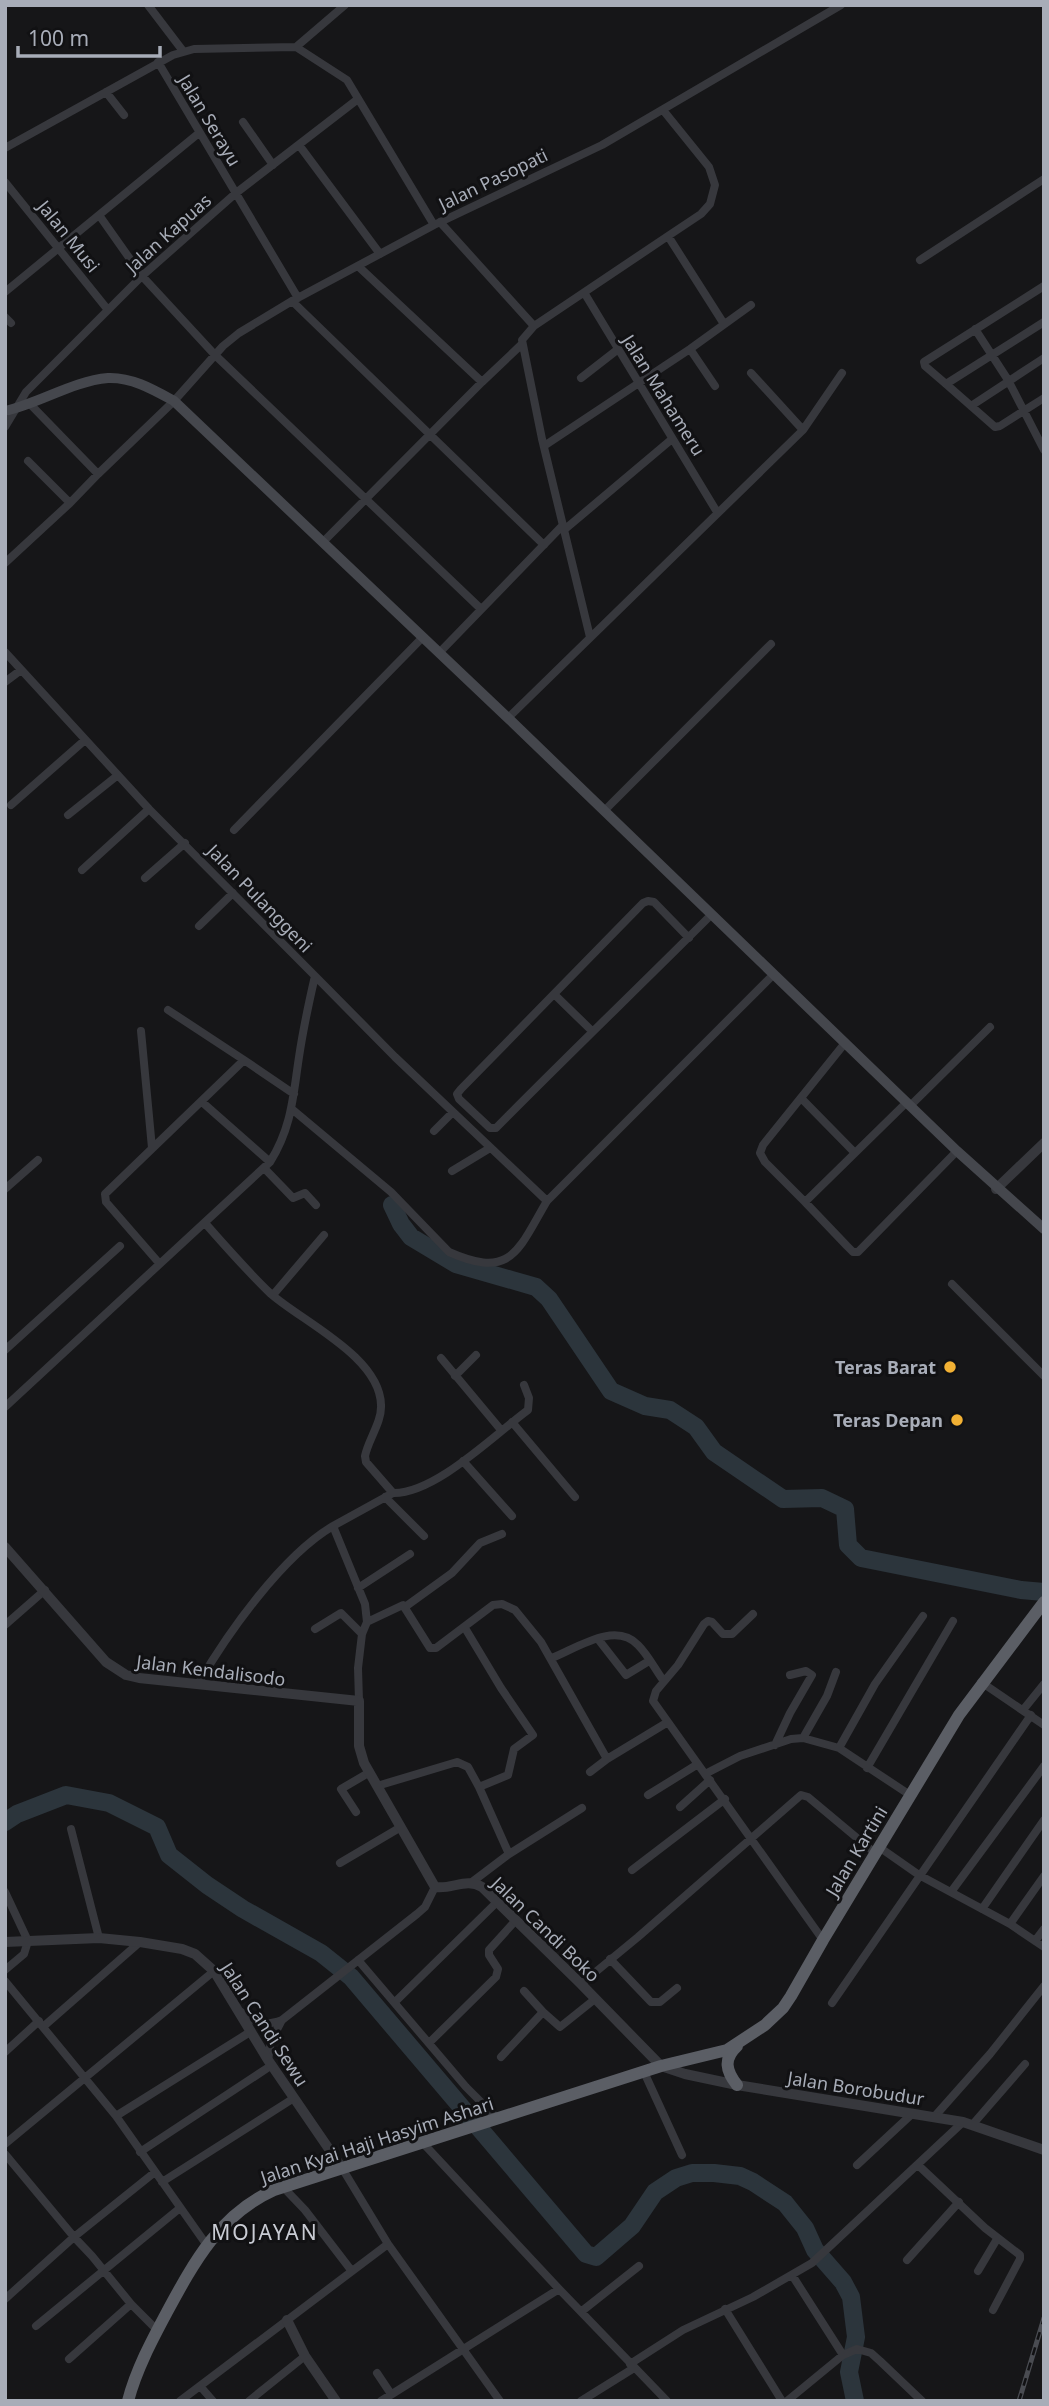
<svg xmlns="http://www.w3.org/2000/svg" width="1049" height="2406" viewBox="0 0 1049 2406" font-family="'Noto Sans',sans-serif">
  <style>
    .lines { fill: none; stroke-linecap: round; stroke-linejoin: round }
    .river { stroke: #2c353c; stroke-width: 18 }
    .minor { stroke: #37383d; stroke-width: 8 }
    .tertiary { stroke: #37383d; stroke-width: 10 }
    .secondary { stroke: #45474d; stroke-width: 10 }
    .trunk { stroke: #5b5e65; stroke-width: 12 }
    .rail-casing { stroke: #4a4c52; stroke-width: 5 }
    .rail { stroke: #111113; stroke-width: 2.5; stroke-dasharray: 8; stroke-linecap: butt }
    .poi-dot { fill: #f2b134; stroke: #111113; stroke-width: 2.5 }
    .labels { text-anchor: middle; dominant-baseline: central; stroke-width: 6; stroke-linejoin: round; paint-order: stroke }
    .street-label { font-size: 18px; fill: #a8adb8; stroke: #111113 }
    .poi-label { font-size: 18px; font-weight: bold; fill: #a8adb8; stroke: #111113; text-anchor: end }
    .quarter-label { font-size: 21px; letter-spacing: 2px; fill: #c9ccd4; stroke: #111113 }
  </style>
  <rect width="100%" height="100%" fill="#161618"/>
  <g class="lines">
    <!-- river -->
    <path class="river" d="M 392,1205 L 401,1224 L 411,1237 L 456,1264 L 536,1287 L 549,1299 L 611,1391 L 645,1406 L 670,1410 L 696,1427 L 714,1452 L 783,1499 L 822,1498 L 845,1509 L 848,1545 L 861,1558 L 1021,1590 L 1044,1592
      M 5,1822 L 17,1814 L 66,1795 L 109,1803 L 157,1827 L 169,1855 L 207,1885 L 243,1909 L 321,1953 L 351,1977 L 586,2254 L 596,2257 L 632,2226 L 655,2192 L 676,2178 L 692,2173 L 714,2173 L 740,2176 L 753,2182 L 785,2203 L 805,2228 L 815,2250 L 843,2282 L 851,2297 L 856,2337 L 849,2372 L 855,2401"/>
    <!-- minor -->
    <path class="minor" d="M 148,5 L 183,51
      M 296,47 L 347,80 L 434,225
      M 158,62 L 298,298
      M 106,92 L 124,115
      M 243,122 L 273,165
      M 299,145 L 380,254
      M 5,148 L 173,55 L 194,49 L 296,47 L 345,5
      M 5,182 L 108,310
      M 99,215 L 142,276 L 215,355 L 481,609
      M 440,222 L 534,326
      M 668,236 L 724,324
      M 920,260 L 1044,179
      M 5,292 L 199,133
      M 585,294 L 717,512
      M 292,301 L 544,545
      M 5,317 L 11,323
      M 1044,322 L 946,384 L 995,427 L 1000,426 L 1044,398
      M 975,329 L 1008,380 L 1044,450
      M 690,349 L 715,386
      M 751,373 L 803,430
      M 581,378 L 617,350
      M 482,382 L 522,344
      M 946,384 L 925,366 L 924,362 L 1044,286
      M 30,404 L 98,474
      M 971,406 L 1044,358
      M 5,427 L 26,392 L 142,276 L 236,193 L 358,99
      M 544,446 L 690,349 L 751,305
      M 28,461 L 70,503
      M 564,530 L 672,439
      M 323,542 L 482,382 L 359,267
      M 5,563 L 70,503 L 98,474 L 174,401 L 223,346 L 239,333 L 292,301 L 434,225 L 602,145 L 841,5
      M 590,637 L 542,439 L 522,340 L 534,326 L 668,236 L 701,214 L 710,204 L 715,185 L 709,167 L 663,110
      M 5,652 L 149,809 L 315,976 C 309,1002 303,1030 299,1057 C 293,1096 292,1127 270,1162 L 5,1407
      M 439,653 L 563,525
      M 5,682 L 21,670
      M 508,718 L 803,430 L 842,373
      M 11,805 L 85,740
      M 604,811 L 771,644
      M 68,815 L 118,775
      M 234,830 L 423,637
      M 82,870 L 149,809
      M 145,878 L 185,843
      M 199,926 L 233,893
      M 689,938 L 654,902 L 648,901 L 643,903 L 461,1089 L 457,1094 L 459,1099 L 490,1128 L 496,1128 C 567,1056 640,986 711,915
      M 315,976 L 395,1057 L 547,1201 L 773,975
      M 554,994 L 592,1031
      M 168,1010 L 244,1060
      M 141,1031 L 152,1148
      M 845,1043 L 763,1145 L 760,1153 L 765,1162 L 805,1202 L 907,1102
      M 801,1098 L 855,1153
      M 202,1102 L 270,1162
      M 910,1106 L 990,1027
      M 293,1110 L 391,1192 L 449,1252 C 512,1280 518,1250 547,1201
      M 434,1131 L 453,1112
      M 265,1169 L 293,1198 L 305,1193 L 316,1205
      M 452,1171 L 490,1148
      M 5,1189 L 38,1160
      M 805,1202 L 847,1246 L 853,1252 L 858,1252 L 957,1151
      M 205,1223 C 226,1247 248,1272 271,1294 C 303,1322 380,1357 381,1405 C 382,1422 368,1440 365,1456 L 366,1462 L 393,1493 L 333,1526 L 365,1604 L 367,1622 L 362,1634 L 358,1668 L 359,1701
      M 159,1263 L 106,1202 L 105,1194 L 244,1060 L 294,1094
      M 952,1284 L 1044,1376
      M 273,1295 L 324,1235
      M 5,1350 L 120,1246
      M 441,1358 L 501,1430
      M 455,1376 L 476,1355
      M 512,1422 L 575,1497
      M 463,1461 L 512,1516
      M 393,1493 C 435,1494 494,1435 528,1410 L 529,1398 L 524,1385
      M 385,1497 L 424,1536
      M 358,1588 L 410,1554
      M 405,1607 L 452,1573 L 480,1543 L 502,1534
      M 753,1614 L 732,1634 L 723,1634 L 712,1622 L 708,1621 L 704,1624 L 678,1665 L 656,1691 L 653,1701 L 823,1940
      M 367,1622 L 403,1605 L 430,1648 L 436,1648 L 493,1605 L 502,1604 L 515,1610 L 541,1642 L 607,1759 L 668,1722
      M 5,1625 L 45,1590
      M 465,1628 L 501,1688 L 533,1735 L 514,1749 L 508,1775 L 479,1787 L 509,1854
      M 315,1629 L 341,1613 L 362,1634
      M 598,1639 L 626,1675 L 649,1661
      M 552,1658 C 577,1648 615,1621 638,1645 C 648,1655 655,1669 663,1680
      M 981,1682 L 1044,1725
      M 198,1684 C 228,1633 282,1556 333,1526
      M 1023,1710 L 1044,1684
      M 803,1738 L 827,1696 L 836,1672
      M 775,1745 L 790,1713 L 812,1675 L 806,1671 L 790,1675
      M 839,1748 L 875,1684 L 923,1616
      M 867,1768 L 953,1621
      M 590,1772 L 607,1759
      M 705,1774 L 740,1756 L 791,1739 L 803,1738 L 839,1748 L 910,1795
      M 377,1786 L 457,1762 L 468,1767 L 479,1787
      M 648,1795 L 698,1764
      M 680,1807 L 710,1780
      M 356,1812 L 341,1789 L 370,1772
      M 71,1829 L 99,1938
      M 879,1847 L 919,1875 L 1010,1924 L 1044,1947
      M 340,1863 L 401,1827
      M 632,1870 L 725,1799
      M 472,1882 L 509,1854 L 582,1808
      M 5,1892 L 28,1941 L 24,1954 L 5,1970
      M 951,1892 L 1044,1766
      M 982,1909 L 1044,1820
      M 1010,1924 L 1044,1876
      M 1035,1941 L 1044,1929
      M 610,1959 L 651,2002 L 660,2002 L 677,1988
      M 358,1960 L 466,2087 L 498,2119
      M 5,1981 L 116,2116 L 206,2244
      M 581,1984 L 638,1937 L 801,1795 L 808,1797 L 875,1853
      M 524,1991 L 543,2012
      M 395,2002 L 496,1903
      M 832,2003 L 1031,1715
      M 241,2012 C 255,2023 264,2027 282,2020
      M 44,2026 L 140,1942
      M 429,2043 L 496,1977 L 498,1969 L 489,1955 L 489,1950 L 516,1920
      M 5,2052 L 39,2021
      M 501,2057 L 543,2012 L 560,2027 L 595,1999
      M 268,2060 L 271,2041 L 282,2020 L 417,1914 L 425,1907 L 435,1887
      M 644,2072 L 682,2155
      M 116,2116 L 250,2032
      M 935,2116 L 990,2054 L 1044,1986
      M 973,2124 L 1025,2064
      M 422,2142 L 559,2289 L 667,2401
      M 5,2144 L 214,1971
      M 140,2152 L 272,2065
      M 5,2154 L 74,2237 L 92,2256 L 131,2304 L 157,2330
      M 857,2165 L 913,2113
      M 918,2165 L 985,2228 L 1020,2255 L 1020,2259 L 993,2310
      M 162,2182 L 294,2098
      M 283,2187 L 305,2210 L 351,2270
      M 388,2244 L 500,2401
      M 907,2260 L 959,2202
      M 978,2271 L 997,2239
      M 792,2275 L 843,2355
      M 5,2299 L 74,2237 L 155,2172
      M 725,2309 L 782,2401
      M 582,2311 L 639,2266
      M 36,2326 L 180,2208
      M 69,2359 L 131,2304
      M 630,2364 L 683,2330 L 753,2297 L 812,2263 L 963,2122
      M 377,2373 L 391,2394
      M 200,2386 L 213,2401
      M 180,2401 L 388,2244 L 342,2168
      M 249,2401 L 305,2356
      M 381,2401 L 559,2289
      M 581,2401 L 634,2368
      M 787,2401 L 843,2355 L 857,2349 L 871,2353 L 880,2361 L 922,2401"/>
    <!-- tertiary -->
    <path class="tertiary" d="M 996,1189 L 1044,1143
      M 5,1547 L 106,1662 L 126,1675 L 139,1678 L 359,1701 L 359,1746 L 364,1763 L 435,1887 C 452,1890 466,1877 482,1887 L 581,1984 L 661,2066 L 685,2074 L 737,2085 L 963,2122 L 1044,2150
      M 5,1942 L 99,1938 L 140,1942 L 182,1949 L 195,1954 L 214,1971 L 268,2060 L 342,2168
      M 287,2320 L 305,2356 L 336,2401"/>
    <!-- secondary -->
    <path class="secondary" d="M 5,411 C 40,403 73,381 108,378 C 132,377 154,390 174,401 L 508,718 L 957,1151 L 1044,1229"/>
    <!-- trunk -->
    <path class="trunk" d="M 737,2085 C 726,2071 723,2059 737,2046
      M 128,2401 C 136,2370 152,2340 167,2312 C 194,2262 220,2214 274,2190 L 661,2066 L 727,2050 L 765,2025 L 783,2008 L 791,1996 L 823,1940 L 959,1715 L 1044,1602"/>
    <defs>
      <path id="rail" d="M 1019,2401 L 1044,2318"/>
    </defs>
    <!-- rail casing -->
    <use href="#rail" class="rail-casing"/>
    <!-- rail -->
    <use href="#rail" class="rail"/>
  </g>
  <!-- markers -->
  <g class="poi-dot">
    <circle cx="950" cy="1367" r="7"/>
    <circle cx="957" cy="1420" r="7"/>
  </g>
  <g class="labels">
    <!-- street labels -->
    <g class="street-label">
      <text transform="translate(210 120) rotate(59)">Jalan Serayu</text>
      <text transform="translate(493 179) rotate(-26)">Jalan Pasopati</text>
      <text transform="translate(168 233) rotate(-42)">Jalan Kapuas</text>
      <text transform="translate(69 236) rotate(51)">Jalan Musi</text>
      <text transform="translate(664 395) rotate(58)">Jalan Mahameru</text>
      <text transform="translate(260 898) rotate(46)">Jalan Pulanggeni</text>
      <text transform="translate(211 1670) rotate(7)">Jalan Kendalisodo</text>
      <text transform="translate(856 1851) rotate(-59)">Jalan Kartini</text>
      <text transform="translate(546 1929) rotate(44)">Jalan Candi Boko</text>
      <text transform="translate(265 2024) rotate(57)">Jalan Candi Sewu</text>
      <text transform="translate(856 2088) rotate(9)">Jalan Borobudur</text>
      <text transform="translate(377 2140) rotate(-18)">Jalan Kyai Haji Hasyim Ashari</text>
    </g>
    <!-- poi labels -->
    <g class="poi-label">
      <text x="936" y="1367">Teras Barat</text>
      <text x="943" y="1420">Teras Depan</text>
    </g>
    <!-- quarter labels -->
    <g class="quarter-label">
      <text x="265" y="2232">MOJAYAN</text>
    </g>
  </g>
  <!-- border -->
  <rect width="1049" height="2406" fill="none" stroke="#a8adb8" stroke-width="14"/>
  <!-- scale -->
  <path d="M18 46v10h142v-10" fill="none" stroke="#a8adb8" stroke-width="3.5"/>
  <text x="28" y="46" font-size="21" fill="#a8adb8" stroke="#111113" stroke-width="5" paint-order="stroke">100 m</text>
</svg>
